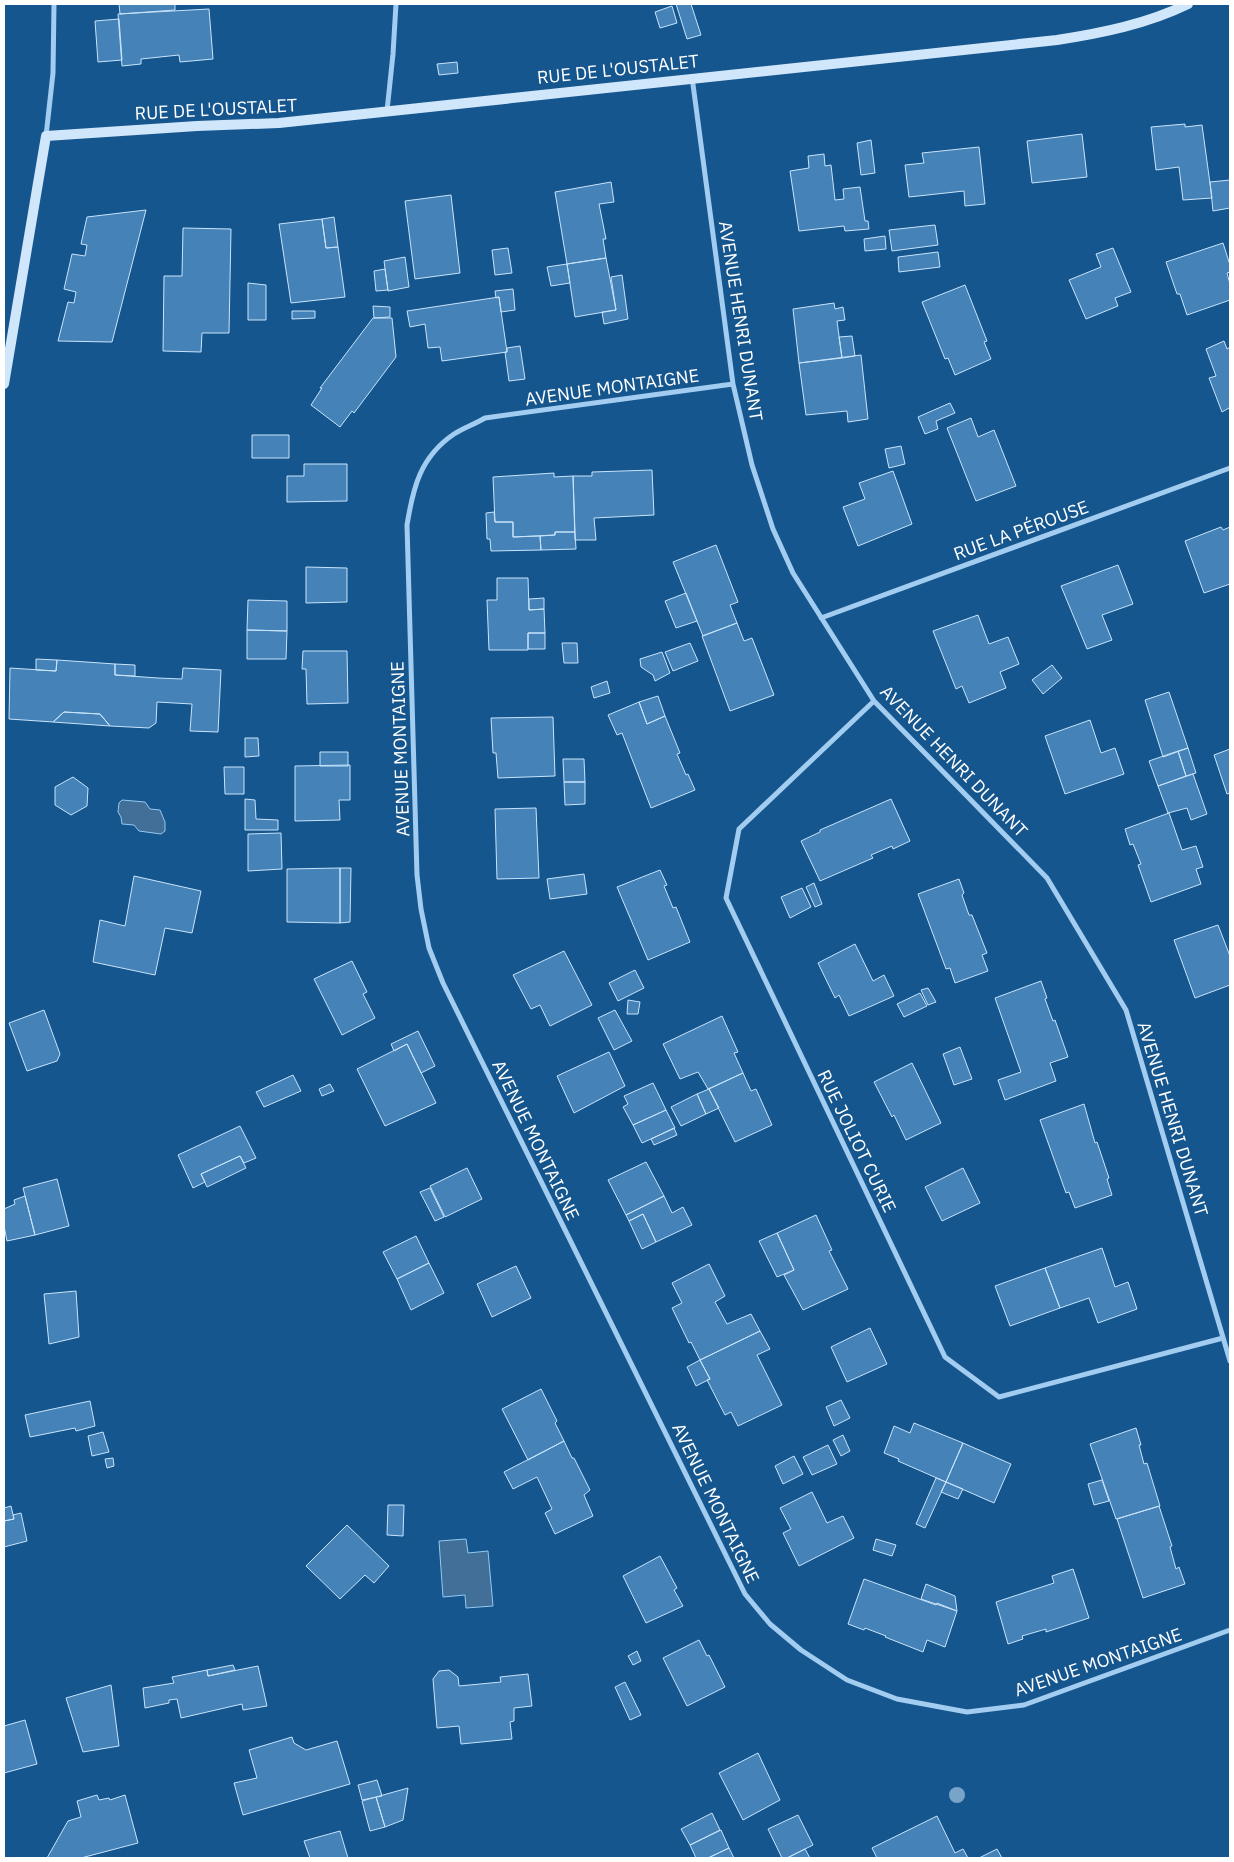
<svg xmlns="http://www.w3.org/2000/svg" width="1234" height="1862" viewBox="0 0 1234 1862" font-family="'IBM Plex Sans',sans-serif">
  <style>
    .water { fill: #416f98; stroke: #94c9f2 }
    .building { fill: #4482b8; stroke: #c8e4fb }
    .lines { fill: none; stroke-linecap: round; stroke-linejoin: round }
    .street { stroke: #a2ccf0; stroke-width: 5 }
    .secondary { stroke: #d0e6fb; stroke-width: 10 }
    .tree { fill: #78a4ca }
    .labels { text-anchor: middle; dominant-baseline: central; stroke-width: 4.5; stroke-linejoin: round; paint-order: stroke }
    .street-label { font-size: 18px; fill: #fff; stroke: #16568e }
  </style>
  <rect width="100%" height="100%" fill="#16568e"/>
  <!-- water -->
  <path class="water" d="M 122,800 L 145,802 L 150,809 L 160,810 L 165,822 L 165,831 L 161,834 L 139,831 L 134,825 L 122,824 L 121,817 L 118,812 L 119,803 Z
    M 466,1539 L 468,1553 L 488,1551 L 493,1606 L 466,1608 L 465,1595 L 443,1597 L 439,1541 Z"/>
  <!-- building -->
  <path class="building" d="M 119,4 L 175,4 L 175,10 L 120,14 Z
    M 676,4 L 691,4 L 701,35 L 687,39 Z
    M 672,6 L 677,23 L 660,28 L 655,12 Z
    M 209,9 L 213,59 L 180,62 L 179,55 L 141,59 L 141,64 L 122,66 L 118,14 Z
    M 119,19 L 122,60 L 98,62 L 95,21 Z
    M 457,62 L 458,73 L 439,75 L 437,64 Z
    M 1185,124 L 1185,127 L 1202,125 L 1212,198 L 1183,200 L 1179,167 L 1156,170 L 1151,127 Z
    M 1082,134 L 1087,177 L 1032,183 L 1027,141 Z
    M 871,140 L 875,173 L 861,175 L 857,143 Z
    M 979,147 L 985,204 L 965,206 L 964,191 L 909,197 L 905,165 L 924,163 L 922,153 Z
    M 824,154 L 825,166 L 831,165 L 835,200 L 844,199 L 843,189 L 860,187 L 865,221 L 868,221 L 869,229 L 845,231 L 844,226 L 799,231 L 790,171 L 809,168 L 808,156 Z
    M 1230,180 L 1230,208 L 1213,211 L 1210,182 Z
    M 611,182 L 614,202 L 599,204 L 606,239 L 603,239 L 606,258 L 567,264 L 555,192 Z
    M 451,195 L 460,273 L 415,279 L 405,201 Z
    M 146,210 L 112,342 L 58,341 L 68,302 L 74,303 L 76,292 L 64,289 L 72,254 L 85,256 L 87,245 L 81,244 L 87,217 Z
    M 334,217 L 338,247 L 326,248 L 322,219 Z
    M 322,219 L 326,248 L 338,247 L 345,297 L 291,303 L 279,224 Z
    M 935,225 L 938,245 L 892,251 L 889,230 Z
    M 183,228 L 231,229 L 229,333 L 202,333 L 201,352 L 163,351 L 164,276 L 182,276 Z
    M 885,236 L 886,249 L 865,251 L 864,239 Z
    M 1223,243 L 1230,265 L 1230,272 L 1227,273 L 1230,284 L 1230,300 L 1187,315 L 1180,294 L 1177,294 L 1166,262 Z
    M 508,248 L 512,273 L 495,275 L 492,250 Z
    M 1113,248 L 1131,292 L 1115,298 L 1118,306 L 1086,319 L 1069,280 L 1101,267 L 1096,254 Z
    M 938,252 L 940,267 L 899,272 L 898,257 Z
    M 405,257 L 409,287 L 388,291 L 384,261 Z
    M 606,258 L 616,310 L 575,317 L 567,264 Z
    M 567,264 L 570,283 L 551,286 L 547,267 Z
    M 385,269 L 388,290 L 376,291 L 374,271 Z
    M 622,275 L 628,319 L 604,324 L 602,312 L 616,310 L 611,277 Z
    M 248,283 L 266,285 L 266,320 L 248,320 Z
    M 965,285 L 987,341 L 984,342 L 991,359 L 955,375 L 948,358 L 945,359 L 922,302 Z
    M 513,289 L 515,310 L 501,312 L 499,297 L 496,298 L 495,291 Z
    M 499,297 L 507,352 L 442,361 L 440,347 L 428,348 L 425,324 L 410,327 L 407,311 Z
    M 834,303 L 835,309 L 843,307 L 845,320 L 837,321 L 842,358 L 799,363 L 793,309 Z
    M 373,306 L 390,307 L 390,317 L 374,318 Z
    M 292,311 L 315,311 L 315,318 L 292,319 Z
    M 373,318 L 392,318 L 396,357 L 354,413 L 352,411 L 340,427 L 311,405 L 322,388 L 320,388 Z
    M 852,336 L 855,356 L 842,358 L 839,337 Z
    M 1224,341 L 1227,349 L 1230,347 L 1230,412 L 1229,408 L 1222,412 L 1209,378 L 1216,376 L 1206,349 Z
    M 520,346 L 525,379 L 509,381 L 505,352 L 507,352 L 507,348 Z
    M 861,355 L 868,419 L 848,422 L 847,411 L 806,415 L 799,363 Z
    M 950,403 L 955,413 L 936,421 L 938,429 L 925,434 L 918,417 Z
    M 971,418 L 978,437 L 994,430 L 1016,486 L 976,501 L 947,428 Z
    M 252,435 L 289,435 L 289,458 L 252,458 Z
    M 901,446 L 905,464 L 889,468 L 885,449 Z
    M 304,464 L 347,464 L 347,501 L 287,502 L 287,476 L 304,476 Z
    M 652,470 L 654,515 L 594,518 L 596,540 L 575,540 L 573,476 L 592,476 L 592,472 Z
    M 893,471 L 912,524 L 858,546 L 843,507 L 865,499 L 859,483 Z
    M 554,473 L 554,477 L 573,476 L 575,532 L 555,532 L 555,535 L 513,537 L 513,522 L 495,522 L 493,477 Z
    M 494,512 L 495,522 L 513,522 L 513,537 L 540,536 L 541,550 L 491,551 L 490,539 L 487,539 L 486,513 Z
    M 1221,527 L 1223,530 L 1230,527 L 1230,584 L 1204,593 L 1185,541 Z
    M 555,532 L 575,532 L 576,549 L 541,550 L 540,536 L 555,535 Z
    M 716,545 L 738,602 L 730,605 L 737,623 L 703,636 L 673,562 Z
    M 1118,565 L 1133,604 L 1102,615 L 1112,640 L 1087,649 L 1061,586 Z
    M 306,567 L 347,568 L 347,602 L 306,603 Z
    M 497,578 L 528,578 L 529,610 L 544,609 L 545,633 L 528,633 L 528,650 L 489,650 L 487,600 L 497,600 Z
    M 686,593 L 697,621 L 676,628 L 665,601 Z
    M 544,598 L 544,609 L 529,610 L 529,599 Z
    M 248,600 L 287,601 L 287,631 L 247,630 Z
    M 978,615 L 989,644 L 1008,637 L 1019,664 L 1000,672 L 1006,688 L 969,703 L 962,686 L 956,689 L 933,631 Z
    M 737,623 L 744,641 L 752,638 L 774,695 L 730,711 L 702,636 Z
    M 247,630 L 287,631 L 286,659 L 247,659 Z
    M 528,633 L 545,633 L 545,649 L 528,649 Z
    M 562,643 L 577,643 L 578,663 L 564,663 Z
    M 690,643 L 698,661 L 673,671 L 665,652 Z
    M 303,651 L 347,651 L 348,703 L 307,704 L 306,669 L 302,669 Z
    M 662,652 L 670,673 L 655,681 L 653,675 L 641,667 L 640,659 Z
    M 36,659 L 57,660 L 56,671 L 36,670 Z
    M 57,660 L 115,664 L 115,675 L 158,678 L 182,679 L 183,668 L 221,670 L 218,732 L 190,731 L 192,704 L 157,702 L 156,723 L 149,728 L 110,726 L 100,714 L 64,712 L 53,722 L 9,719 L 10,668 L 56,671 Z
    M 115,664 L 135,665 L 135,676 L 115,675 Z
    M 1052,665 L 1062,678 L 1043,694 L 1032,680 Z
    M 607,681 L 610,693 L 594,698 L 591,687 Z
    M 1169,692 L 1188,748 L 1163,757 L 1145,700 Z
    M 658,696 L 665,716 L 647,724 L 639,702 Z
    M 639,702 L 647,724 L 665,716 L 680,753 L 677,754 L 686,775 L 688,774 L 695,790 L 651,808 L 622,733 L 617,735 L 608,715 Z
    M 64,712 L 100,714 L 110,726 L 53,722 Z
    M 553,717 L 555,776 L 498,778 L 496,753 L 493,753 L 491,718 Z
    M 1090,720 L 1101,753 L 1115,748 L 1124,774 L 1065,794 L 1045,736 Z
    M 245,738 L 258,738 L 259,756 L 245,757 Z
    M 1188,748 L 1196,773 L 1186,776 L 1178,751 Z
    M 1230,749 L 1230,793 L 1227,794 L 1214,755 Z
    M 1178,751 L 1186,776 L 1158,786 L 1149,761 Z
    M 320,752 L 348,752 L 348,766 L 320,766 Z
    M 563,759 L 584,759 L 585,782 L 564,782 Z
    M 350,765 L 350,800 L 339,800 L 340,820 L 295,821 L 295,766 Z
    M 224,767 L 244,767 L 244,794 L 225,794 Z
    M 1193,774 L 1207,814 L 1191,820 L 1187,808 L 1168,813 L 1158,786 Z
    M 73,777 L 88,788 L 87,806 L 71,815 L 55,805 L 55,787 Z
    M 564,782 L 585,782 L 585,804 L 565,805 Z
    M 245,799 L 255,800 L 256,819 L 278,820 L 278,830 L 245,830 Z
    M 891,799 L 910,841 L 893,849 L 892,846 L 871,855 L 873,858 L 820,881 L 801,841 L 820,832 L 820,830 Z
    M 536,808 L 539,878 L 497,879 L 495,809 Z
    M 1169,813 L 1182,850 L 1196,846 L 1203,867 L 1196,869 L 1201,884 L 1151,902 L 1138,865 L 1141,864 L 1133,844 L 1130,845 L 1125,829 Z
    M 281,833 L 282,869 L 248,871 L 248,834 Z
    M 340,868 L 351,868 L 350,922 L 340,923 Z
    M 340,868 L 340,923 L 287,922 L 287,869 Z
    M 660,870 L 667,885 L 664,886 L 673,908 L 676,907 L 690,942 L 648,960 L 617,887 Z
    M 584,874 L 587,894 L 550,899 L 547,879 Z
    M 134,876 L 201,891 L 192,933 L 165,928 L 155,975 L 93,962 L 100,920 L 125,926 Z
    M 959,879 L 964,893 L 962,895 L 969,915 L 972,915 L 987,953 L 982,955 L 988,971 L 955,983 L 950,968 L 946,969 L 918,894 Z
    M 814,883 L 822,904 L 815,907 L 806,887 Z
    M 802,888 L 811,907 L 790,918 L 781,897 Z
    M 1218,925 L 1230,956 L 1230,985 L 1195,998 L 1174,940 Z
    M 855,944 L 873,981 L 884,975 L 894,996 L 849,1016 L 839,995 L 835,998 L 818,963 Z
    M 564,951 L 592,1005 L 550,1026 L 540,1005 L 531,1009 L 513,975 Z
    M 352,961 L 367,992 L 363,994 L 375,1018 L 342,1035 L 314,979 Z
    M 635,970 L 644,988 L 618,1001 L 609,983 Z
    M 1041,981 L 1047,998 L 1045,999 L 1053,1021 L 1055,1020 L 1068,1057 L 1050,1063 L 1056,1081 L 1005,1100 L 998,1080 L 1021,1072 L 995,998 Z
    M 928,988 L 936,1002 L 928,1005 L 921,990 Z
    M 920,993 L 927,1006 L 904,1017 L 897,1004 Z
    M 628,1000 L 640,1002 L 638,1014 L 627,1014 Z
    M 44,1010 L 60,1054 L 57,1061 L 27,1071 L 9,1023 Z
    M 615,1010 L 632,1041 L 614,1050 L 598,1018 Z
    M 722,1016 L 738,1052 L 734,1053 L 743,1073 L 708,1089 L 698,1072 L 680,1079 L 663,1044 Z
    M 418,1031 L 435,1066 L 421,1073 L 407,1044 L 394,1051 L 391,1044 Z
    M 407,1044 L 436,1103 L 385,1126 L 357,1069 Z
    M 960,1047 L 972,1079 L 954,1085 L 943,1054 Z
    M 609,1052 L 625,1086 L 574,1113 L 557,1076 Z
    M 912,1063 L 941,1123 L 906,1140 L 894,1115 L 892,1117 L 874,1082 Z
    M 743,1073 L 751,1091 L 756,1089 L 772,1125 L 735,1142 L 709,1089 Z
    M 293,1075 L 301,1091 L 264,1107 L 256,1092 Z
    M 653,1083 L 666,1110 L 633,1125 L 623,1107 L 628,1104 L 624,1096 Z
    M 330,1084 L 334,1091 L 322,1096 L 319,1089 Z
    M 709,1089 L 719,1108 L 706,1114 L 697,1094 Z
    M 697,1094 L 706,1114 L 681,1126 L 671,1107 Z
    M 1084,1104 L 1095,1143 L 1097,1142 L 1109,1178 L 1107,1179 L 1112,1195 L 1075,1208 L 1069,1192 L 1066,1193 L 1040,1120 Z
    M 666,1110 L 675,1128 L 642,1143 L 633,1125 Z
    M 240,1126 L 256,1158 L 244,1163 L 240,1156 L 201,1174 L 205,1182 L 193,1188 L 178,1155 Z
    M 674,1128 L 677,1135 L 654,1145 L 651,1139 Z
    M 240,1156 L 246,1168 L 207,1187 L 201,1174 Z
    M 646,1162 L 664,1196 L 626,1215 L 608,1180 Z
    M 467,1168 L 482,1199 L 445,1217 L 430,1186 Z
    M 963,1168 L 980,1203 L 942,1221 L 925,1187 Z
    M 57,1179 L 69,1226 L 35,1235 L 23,1188 Z
    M 430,1188 L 444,1217 L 435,1221 L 420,1192 Z
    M 25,1196 L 35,1235 L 7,1241 L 4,1226 L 4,1209 L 15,1204 L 14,1200 Z
    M 664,1196 L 672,1213 L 683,1207 L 692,1225 L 656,1242 L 643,1214 L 629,1221 L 626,1215 Z
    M 643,1214 L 656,1242 L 642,1249 L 629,1221 Z
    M 816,1215 L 832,1250 L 829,1251 L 848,1289 L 803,1310 L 784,1275 L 794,1270 L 777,1233 Z
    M 777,1233 L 794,1270 L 777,1277 L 759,1241 Z
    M 416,1236 L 429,1263 L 397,1279 L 383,1252 Z
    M 1102,1248 L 1115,1287 L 1128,1282 L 1137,1309 L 1098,1323 L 1089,1298 L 1060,1308 L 1045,1268 Z
    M 429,1263 L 444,1293 L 411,1310 L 397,1279 Z
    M 709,1264 L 725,1296 L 715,1302 L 727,1324 L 751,1314 L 760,1331 L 700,1360 L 691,1342 L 689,1343 L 672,1308 L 682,1303 L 672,1283 Z
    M 516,1266 L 531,1298 L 492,1317 L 477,1284 Z
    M 1045,1268 L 1060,1308 L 1010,1326 L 995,1286 Z
    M 76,1291 L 79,1337 L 49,1344 L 44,1294 Z
    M 870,1328 L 887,1364 L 847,1382 L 831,1347 Z
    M 760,1331 L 770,1349 L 757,1355 L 782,1405 L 738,1426 L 731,1412 L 725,1415 L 707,1380 L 710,1379 L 700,1360 Z
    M 700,1360 L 710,1379 L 696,1386 L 687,1367 Z
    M 541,1389 L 557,1421 L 555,1423 L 564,1441 L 528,1460 L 502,1409 Z
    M 841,1400 L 850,1418 L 834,1426 L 826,1407 Z
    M 90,1401 L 95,1426 L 76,1431 L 75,1428 L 30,1437 L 25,1415 Z
    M 914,1423 L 963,1443 L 946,1482 L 898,1461 L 899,1459 L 884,1453 L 894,1426 L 910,1433 Z
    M 1136,1428 L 1141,1445 L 1139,1445 L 1144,1464 L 1147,1463 L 1160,1506 L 1116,1519 L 1090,1444 Z
    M 103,1432 L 109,1452 L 92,1456 L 88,1436 Z
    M 843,1435 L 850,1451 L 841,1456 L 833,1440 Z
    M 564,1441 L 572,1458 L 574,1458 L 590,1490 L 584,1495 L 593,1516 L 555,1534 L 545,1513 L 552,1509 L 537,1477 L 513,1489 L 504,1472 Z
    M 963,1443 L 1011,1464 L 994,1503 L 946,1482 Z
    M 828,1445 L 837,1464 L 812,1475 L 803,1457 Z
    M 794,1456 L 803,1474 L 783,1484 L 775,1466 Z
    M 113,1458 L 114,1466 L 107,1468 L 105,1459 Z
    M 936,1478 L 946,1482 L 925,1528 L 916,1524 Z
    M 1102,1480 L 1109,1501 L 1094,1505 L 1088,1484 Z
    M 946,1482 L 963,1489 L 958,1499 L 941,1492 Z
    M 812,1492 L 827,1523 L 843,1516 L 854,1538 L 799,1566 L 783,1533 L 791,1529 L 780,1508 Z
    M 388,1505 L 404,1505 L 403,1536 L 387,1535 Z
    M 11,1506 L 14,1519 L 4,1521 L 4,1508 Z
    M 1159,1506 L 1172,1546 L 1170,1547 L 1176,1569 L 1179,1567 L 1185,1584 L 1143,1598 L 1117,1519 Z
    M 21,1513 L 27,1541 L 4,1547 L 4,1521 L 14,1519 L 13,1515 Z
    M 347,1525 L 389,1566 L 374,1583 L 365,1575 L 340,1599 L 306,1566 Z
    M 876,1539 L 896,1545 L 892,1556 L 873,1550 Z
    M 660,1556 L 677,1588 L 674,1590 L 683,1606 L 646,1623 L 623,1576 Z
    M 1073,1569 L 1089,1618 L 1046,1632 L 1046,1629 L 1022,1636 L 1023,1639 L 1008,1644 L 996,1602 L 1054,1583 L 1052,1576 Z
    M 864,1579 L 936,1605 L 937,1603 L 957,1611 L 945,1647 L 927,1640 L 923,1652 L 885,1637 L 886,1636 L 865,1628 L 864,1630 L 848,1624 Z
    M 926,1584 L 955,1596 L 957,1611 L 921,1599 Z
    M 699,1640 L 707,1656 L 709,1655 L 725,1687 L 687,1706 L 663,1658 Z
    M 637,1651 L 641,1661 L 633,1665 L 628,1656 Z
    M 233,1665 L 235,1670 L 208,1676 L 207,1670 Z
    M 258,1666 L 267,1706 L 243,1710 L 242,1704 L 181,1718 L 177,1699 L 169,1700 L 169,1703 L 145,1708 L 143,1688 L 174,1683 L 172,1677 L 207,1670 L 208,1676 Z
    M 449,1670 L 458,1677 L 459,1686 L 501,1682 L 500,1677 L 528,1674 L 532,1706 L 514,1708 L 514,1721 L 510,1722 L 512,1739 L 461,1744 L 459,1726 L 437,1728 L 433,1679 L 439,1671 Z
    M 625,1682 L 641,1715 L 630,1720 L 615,1687 Z
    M 111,1685 L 119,1746 L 83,1752 L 66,1698 Z
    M 25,1720 L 37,1764 L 4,1773 L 4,1726 Z
    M 292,1737 L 294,1743 L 306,1750 L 337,1741 L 350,1784 L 243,1815 L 234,1783 L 257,1778 L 249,1750 Z
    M 758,1753 L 780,1800 L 743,1820 L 719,1773 Z
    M 377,1780 L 382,1796 L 362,1800 L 358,1785 Z
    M 408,1788 L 403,1820 L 385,1827 L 376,1797 Z
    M 97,1795 L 99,1800 L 109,1798 L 110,1800 L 125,1795 L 138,1843 L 81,1858 L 47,1858 L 68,1821 L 81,1817 L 77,1801 Z
    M 376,1797 L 385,1827 L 370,1831 L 362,1801 Z
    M 712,1813 L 720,1830 L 690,1845 L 681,1829 Z
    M 798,1815 L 813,1845 L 787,1858 L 782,1858 L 768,1829 Z
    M 937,1816 L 955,1853 L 963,1849 L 968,1858 L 877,1858 L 872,1848 Z
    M 721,1830 L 729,1848 L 708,1858 L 696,1858 L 690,1845 Z
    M 340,1831 L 348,1858 L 310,1858 L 304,1841 Z
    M 729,1848 L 734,1858 L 708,1858 Z
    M 805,1849 L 810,1858 L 787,1858 Z
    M 997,1849 L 1002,1858 L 979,1858 Z"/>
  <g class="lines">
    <!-- street -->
    <path class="street" d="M 692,77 L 733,384 L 752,465 L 773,529 L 793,573 L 874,701 L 1047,878 L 1126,1010 L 1230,1361
      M 387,111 L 393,54 L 396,4
      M 46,136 L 53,73 L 54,4
      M 733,384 L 485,418 C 475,424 463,428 454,434 C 420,457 413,488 407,525 L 417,875 L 421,909 L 429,948 L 443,983 L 745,1594 L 770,1624 L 801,1650 L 847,1680 L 897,1699 L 967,1712 L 1024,1705 L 1230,1630
      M 821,618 L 1230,468
      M 874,701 L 739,829 L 726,898 L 945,1357 L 999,1397 L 1223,1338"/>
    <!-- secondary -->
    <path class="secondary" d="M 4,384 L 46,136 L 197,126 L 279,123 L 1057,40 C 1102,33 1147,24 1188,4"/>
  </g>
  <!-- trees -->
  <circle class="tree" cx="957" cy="1795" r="8"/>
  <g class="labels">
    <!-- street labels -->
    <g class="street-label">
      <text transform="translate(618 69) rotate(-6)">RUE DE L'OUSTALET</text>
      <text transform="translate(216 109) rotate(-3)">RUE DE L'OUSTALET</text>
      <text transform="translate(741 321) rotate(81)">AVENUE HENRI DUNANT</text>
      <text transform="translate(612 387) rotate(-8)">AVENUE MONTAIGNE</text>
      <text transform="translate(1021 530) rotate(-20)">RUE LA PÉROUSE</text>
      <text transform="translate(400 749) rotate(-92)">AVENUE MONTAIGNE</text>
      <text transform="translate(954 761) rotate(46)">AVENUE HENRI DUNANT</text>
      <text transform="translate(1173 1119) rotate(73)">AVENUE HENRI DUNANT</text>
      <text transform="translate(536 1140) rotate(64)">AVENUE MONTAIGNE</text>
      <text transform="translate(857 1141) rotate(64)">RUE JOLIOT CURIE</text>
      <text transform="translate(716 1503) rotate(64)">AVENUE MONTAIGNE</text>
      <text transform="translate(1098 1662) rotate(-19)">AVENUE MONTAIGNE</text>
    </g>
  </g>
  <!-- border -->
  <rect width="1234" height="1862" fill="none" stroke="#ffffff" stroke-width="10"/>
</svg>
